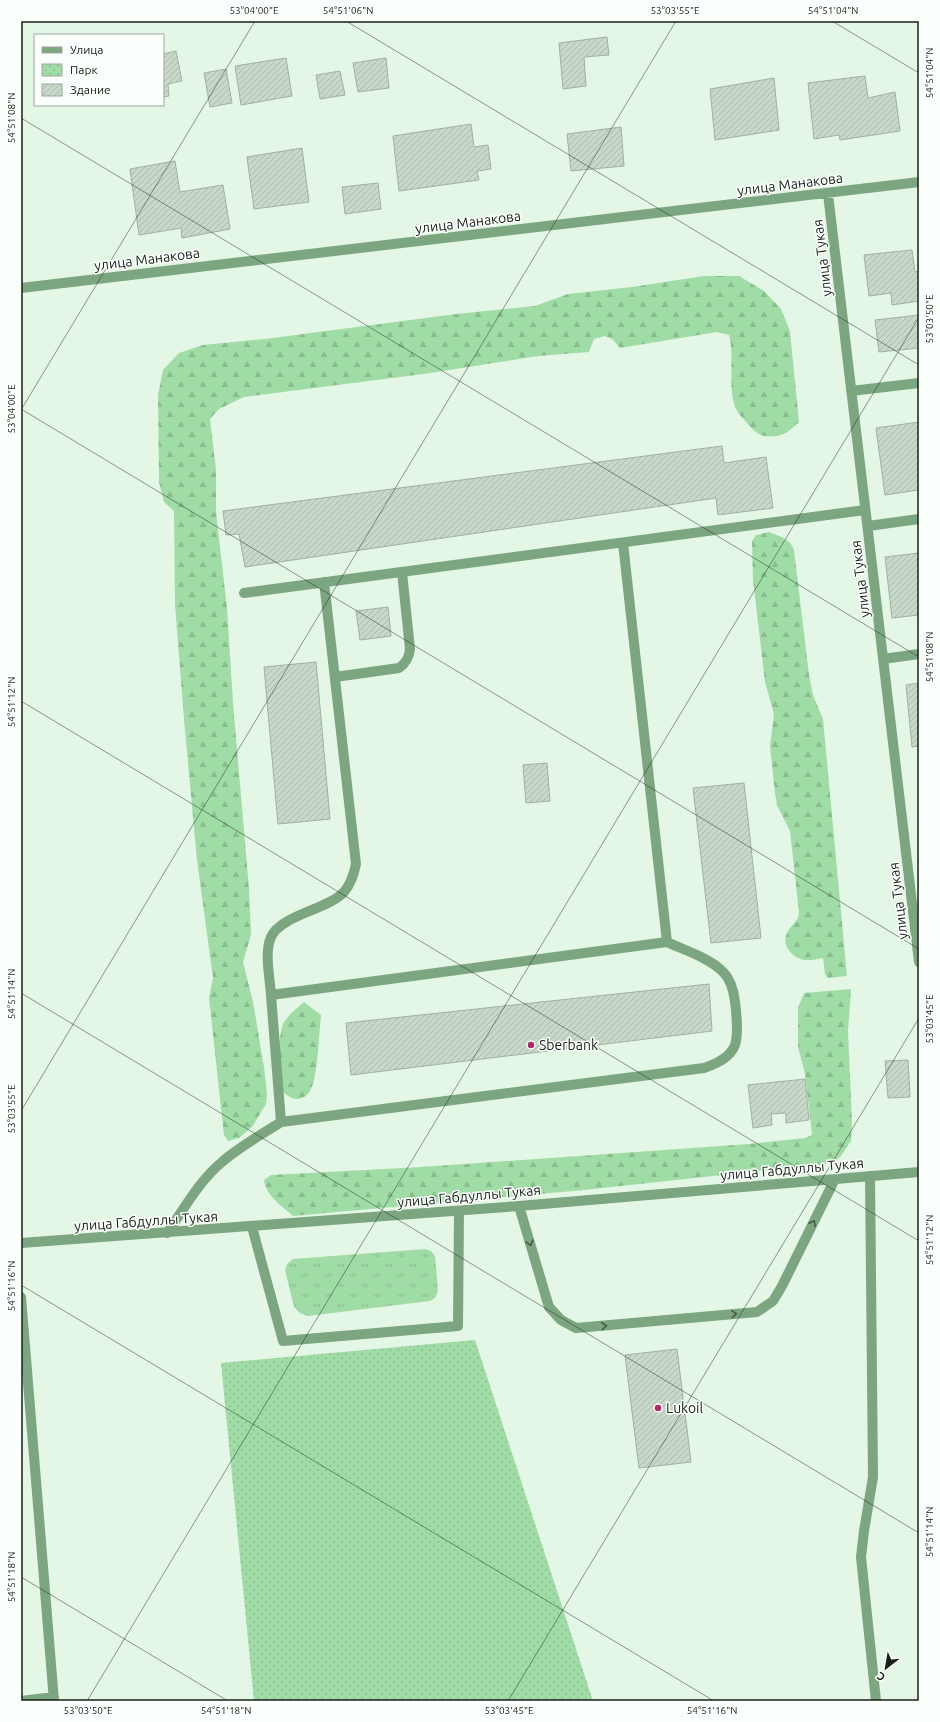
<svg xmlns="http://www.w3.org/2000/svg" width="940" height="1722" viewBox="0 0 940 1722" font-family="Ubuntu,sans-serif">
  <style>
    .grass { fill: url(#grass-tufts) }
    .forest { fill: url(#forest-firs) }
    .park { fill: url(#park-dots) }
    .building { fill: url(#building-hatch); stroke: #a0b0a1 }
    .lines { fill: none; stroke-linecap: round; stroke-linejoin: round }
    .minor { stroke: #7ca680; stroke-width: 10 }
    .oneway { stroke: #455c47 }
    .ticks { fill: none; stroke: #181f19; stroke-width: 1; stroke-opacity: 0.45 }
    .poi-dot { fill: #b02768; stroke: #fbfffb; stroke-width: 1.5 }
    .labels { text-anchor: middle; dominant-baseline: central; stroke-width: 3; stroke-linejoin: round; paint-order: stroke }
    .street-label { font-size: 14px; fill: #181f19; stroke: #fbfffb }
    .poi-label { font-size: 14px; fill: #181f19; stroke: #fbfffb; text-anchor: start }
    .neatline { fill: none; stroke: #181f19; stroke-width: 1.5 }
    .ticks-label { font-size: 10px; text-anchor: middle; fill: #181f19 }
  </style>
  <defs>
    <pattern id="grass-tufts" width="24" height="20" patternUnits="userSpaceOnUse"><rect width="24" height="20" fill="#a0dda6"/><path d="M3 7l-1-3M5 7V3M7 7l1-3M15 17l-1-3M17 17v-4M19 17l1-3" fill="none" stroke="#89bd8e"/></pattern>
    <pattern id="forest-firs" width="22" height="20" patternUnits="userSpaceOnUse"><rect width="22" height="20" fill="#a0dda6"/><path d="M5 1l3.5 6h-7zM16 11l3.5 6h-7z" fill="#89bd8e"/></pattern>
    <pattern id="park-dots" width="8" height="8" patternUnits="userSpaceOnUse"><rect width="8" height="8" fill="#a0dda6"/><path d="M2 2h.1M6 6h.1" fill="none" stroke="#89bd8e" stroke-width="1.8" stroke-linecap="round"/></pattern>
    <pattern id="building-hatch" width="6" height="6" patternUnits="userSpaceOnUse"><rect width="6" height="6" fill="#c8d9c9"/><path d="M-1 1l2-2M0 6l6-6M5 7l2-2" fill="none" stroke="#abbaac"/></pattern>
  </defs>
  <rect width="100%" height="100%" fill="#e4f6e5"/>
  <!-- grass -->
  <path class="grass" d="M 425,1249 L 431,1251 L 435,1256 L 438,1291 L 435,1298 L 430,1301 L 308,1316 L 300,1313 L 294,1307 L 285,1270 L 287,1264 L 293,1259 Z"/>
  <!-- forest -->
  <path class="forest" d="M 704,276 L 739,276 L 764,291 L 781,309 L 790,331 L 799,422 C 787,433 782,438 764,436 C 758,435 751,428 747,423 C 744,419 738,414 736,409 C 727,390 735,356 729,335 L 717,332 L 620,348 L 612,339 L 605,336 L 594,339 L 589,352 L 538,356 L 423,374 L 244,397 L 219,409 L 210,419 L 216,470 L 216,512 L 227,608 L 233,703 L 249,889 L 251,935 L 243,962 L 253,1002 L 264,1067 L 267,1094 L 266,1104 L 252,1127 L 239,1138 L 228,1141 L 224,1135 L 209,998 L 213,978 L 197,860 L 184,719 L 175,604 L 174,511 L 164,502 L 159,482 L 158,395 L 163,370 L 179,353 L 203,345 L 265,339 L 456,314 L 535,306 L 568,294 L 632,287 Z
    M 769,532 C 779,536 791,539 794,550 L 809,675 L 813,695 L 823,719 L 847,976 L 828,978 L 825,974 L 823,958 C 817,959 810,961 804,960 C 792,958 781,945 787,933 C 791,925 799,921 799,912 L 790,831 L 777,805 L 775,793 L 770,746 L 774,714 L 765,682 L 753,580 L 752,541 L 756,535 Z
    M 851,989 L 848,1032 L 852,1122 L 851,1141 L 841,1156 L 832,1163 L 584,1190 L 293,1216 C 282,1206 266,1196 264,1180 L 271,1175 L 421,1167 L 749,1144 L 805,1138 L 812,1135 L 805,1074 L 798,1047 L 798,1008 L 804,993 Z
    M 304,1002 L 321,1015 C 319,1032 318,1078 310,1091 C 307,1096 303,1098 298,1099 C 291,1100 281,1092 279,1085 C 277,1077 279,1032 283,1024 C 288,1015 296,1009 304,1002 Z"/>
  <!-- park -->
  <path class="park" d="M 475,1340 L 593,1701 L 254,1701 L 221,1363 Z"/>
  <!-- building -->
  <path class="building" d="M 607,37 L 609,55 L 584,57 L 586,86 L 563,89 L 559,43 Z
    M 176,51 L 182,81 L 168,84 L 169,96 L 163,97 L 163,54 Z
    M 286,58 L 292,96 L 241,105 L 235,66 Z
    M 386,58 L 389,88 L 358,92 L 353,63 Z
    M 226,69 L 232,103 L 210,107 L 204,73 Z
    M 340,71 L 345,95 L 320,99 L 316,75 Z
    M 865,76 L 868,98 L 895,92 L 900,131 L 840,140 L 839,135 L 814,139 L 808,83 Z
    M 774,78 L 779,130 L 715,140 L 710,89 Z
    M 471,124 L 474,147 L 488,145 L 491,169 L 477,171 L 479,180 L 399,191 L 393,136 Z
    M 621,127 L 624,166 L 571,171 L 567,134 Z
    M 302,148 L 309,202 L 254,209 L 247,157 Z
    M 175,161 L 180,192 L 223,185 L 230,229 L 182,238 L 181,228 L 139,235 L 130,169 Z
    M 378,183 L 381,209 L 345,214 L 342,187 Z
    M 912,250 L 915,272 L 919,271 L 919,301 L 892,305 L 891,293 L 869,296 L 864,255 Z
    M 919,315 L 919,348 L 879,352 L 875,320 Z
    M 919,422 L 919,490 L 885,495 L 876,428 Z
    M 722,446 L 724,463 L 766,457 L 773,508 L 718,515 L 716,498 L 245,567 L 239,534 L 226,535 L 223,511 Z
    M 919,553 L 919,615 L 892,618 L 885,557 Z
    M 388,607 L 391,636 L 360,640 L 356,611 Z
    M 316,662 L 330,819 L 278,824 L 264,667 Z
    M 919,683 L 919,746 L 912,747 L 906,685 Z
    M 547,763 L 550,801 L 526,803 L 523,765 Z
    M 744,783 L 761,938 L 711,943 L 693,788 Z
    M 709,984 L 712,1031 L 351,1075 L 346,1023 Z
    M 908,1060 L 910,1097 L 888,1098 L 885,1061 Z
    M 805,1079 L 809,1120 L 786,1123 L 786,1113 L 771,1114 L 772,1125 L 753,1128 L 748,1085 Z
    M 677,1349 L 691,1462 L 639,1468 L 625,1355 Z"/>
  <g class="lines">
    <!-- minor -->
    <path class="minor" d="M 828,194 L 919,962
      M 21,288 L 919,182
      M 851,391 L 919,383
      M 868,526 L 919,519
      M 623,543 L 667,942 L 271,995 L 281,1122 L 704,1068 C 716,1064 730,1058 735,1045 C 739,1033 736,1004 733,991 C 731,983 727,975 721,970 C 707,957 684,950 667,942
      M 244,593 L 865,510
      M 883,659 L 919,654
      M 335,677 L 399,668 C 406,663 409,658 410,649 L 402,572
      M 271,995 C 270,977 264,953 271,937 C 281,915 327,910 344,892 C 351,884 354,874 356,864 L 324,582
      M 870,1176 L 873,1477 L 864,1531 L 861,1557 L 876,1701
      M 519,1206 L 549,1307 L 561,1320 L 576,1328 L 757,1312 L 773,1301 L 782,1286 L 835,1179
      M 252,1227 L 283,1341 L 458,1326 L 459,1211
      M 167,1233 C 184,1209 199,1181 222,1162 C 239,1147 261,1135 281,1122
      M 21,1243 L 519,1206 L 919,1172
      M 21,1297 L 54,1701
      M 21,1701 L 54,1697"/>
  </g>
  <!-- one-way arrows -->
  <defs><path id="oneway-chevron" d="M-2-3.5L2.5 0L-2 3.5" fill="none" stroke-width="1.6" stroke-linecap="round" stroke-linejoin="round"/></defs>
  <g class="oneway">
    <use href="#oneway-chevron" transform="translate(813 1223) rotate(-64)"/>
    <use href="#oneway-chevron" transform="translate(530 1243) rotate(74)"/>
    <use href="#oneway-chevron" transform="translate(734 1314) rotate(-5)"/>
    <use href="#oneway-chevron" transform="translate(604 1326) rotate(-5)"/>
  </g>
  <!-- ticks -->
  <path class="ticks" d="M 346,21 L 919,365M 832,21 L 919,73M 21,118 L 919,657M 21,409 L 919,949M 21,410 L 255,21M 21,701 L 919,1241M 21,993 L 919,1533M 21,1111 L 676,21M 21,1285 L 714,1701M 21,1577 L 228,1701M 87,1701 L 919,317M 508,1701 L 919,1018"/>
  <!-- markers -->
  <g class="poi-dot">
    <circle cx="531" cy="1045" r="4"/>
    <circle cx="658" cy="1408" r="4"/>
  </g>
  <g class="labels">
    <!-- street labels -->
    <g class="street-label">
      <text transform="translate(790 184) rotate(-7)">улица Манакова</text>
      <text transform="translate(468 222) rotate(-7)">улица Манакова</text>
      <text transform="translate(822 258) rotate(-97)">улица Тукая</text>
      <text transform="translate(147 259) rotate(-7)">улица Манакова</text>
      <text transform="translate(860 579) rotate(-97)">улица Тукая</text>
      <text transform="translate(898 901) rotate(-97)">улица Тукая</text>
      <text transform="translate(792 1169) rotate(-5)">улица Габдуллы Тукая</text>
      <text transform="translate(469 1196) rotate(-5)">улица Габдуллы Тукая</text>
      <text transform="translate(146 1221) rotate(-4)">улица Габдуллы Тукая</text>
    </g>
    <!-- poi labels -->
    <g class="poi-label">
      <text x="539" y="1045">Sberbank</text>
      <text x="666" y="1408">Lukoil</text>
    </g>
  </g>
  <!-- border -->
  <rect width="940" height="1722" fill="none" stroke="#fbfffb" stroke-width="44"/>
  <!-- legend -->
  <rect x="34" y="34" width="130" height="72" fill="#fbfffb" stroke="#a0a5a1"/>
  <rect x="42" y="47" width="20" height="6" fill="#7ca680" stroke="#a0a5a1"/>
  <text x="70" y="54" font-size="12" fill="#181f19">Улица</text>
  <rect x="42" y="64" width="20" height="12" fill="url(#park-dots)" stroke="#a0a5a1"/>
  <text x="70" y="74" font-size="12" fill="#181f19">Парк</text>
  <rect x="42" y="84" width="20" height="12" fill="url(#building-hatch)" stroke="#a0a5a1"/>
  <text x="70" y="94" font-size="12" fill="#181f19">Здание</text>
  <!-- north arrow -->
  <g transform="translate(886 1668) rotate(211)" stroke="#fbfffb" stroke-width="3" paint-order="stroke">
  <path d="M0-3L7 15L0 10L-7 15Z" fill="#181f19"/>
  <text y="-6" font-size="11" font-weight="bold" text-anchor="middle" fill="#181f19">С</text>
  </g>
  <rect x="22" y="22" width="896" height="1678" class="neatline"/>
  <g class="ticks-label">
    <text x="254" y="14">53°04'00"E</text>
    <text x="348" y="14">54°51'06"N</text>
    <text x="675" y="14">53°03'55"E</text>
    <text x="833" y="14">54°51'04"N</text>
    <text transform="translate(929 73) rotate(-90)" y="4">54°51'04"N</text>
    <text transform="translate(11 118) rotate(-90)" y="4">54°51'08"N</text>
    <text transform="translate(929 319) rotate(-90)" y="4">53°03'50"E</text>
    <text transform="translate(11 409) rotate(-90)" y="4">53°04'00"E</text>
    <text transform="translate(929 657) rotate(-90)" y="4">54°51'08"N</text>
    <text transform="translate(11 702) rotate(-90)" y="4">54°51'12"N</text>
    <text transform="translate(11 994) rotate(-90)" y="4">54°51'14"N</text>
    <text transform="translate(929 1019) rotate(-90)" y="4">53°03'45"E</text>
    <text transform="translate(11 1109) rotate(-90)" y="4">53°03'55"E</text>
    <text transform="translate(929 1240) rotate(-90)" y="4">54°51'12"N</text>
    <text transform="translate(11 1286) rotate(-90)" y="4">54°51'16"N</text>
    <text transform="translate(929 1532) rotate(-90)" y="4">54°51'14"N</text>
    <text transform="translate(11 1577) rotate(-90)" y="4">54°51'18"N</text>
    <text x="88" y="1714">53°03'50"E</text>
    <text x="226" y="1714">54°51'18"N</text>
    <text x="509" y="1714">53°03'45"E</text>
    <text x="712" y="1714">54°51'16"N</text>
  </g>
</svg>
